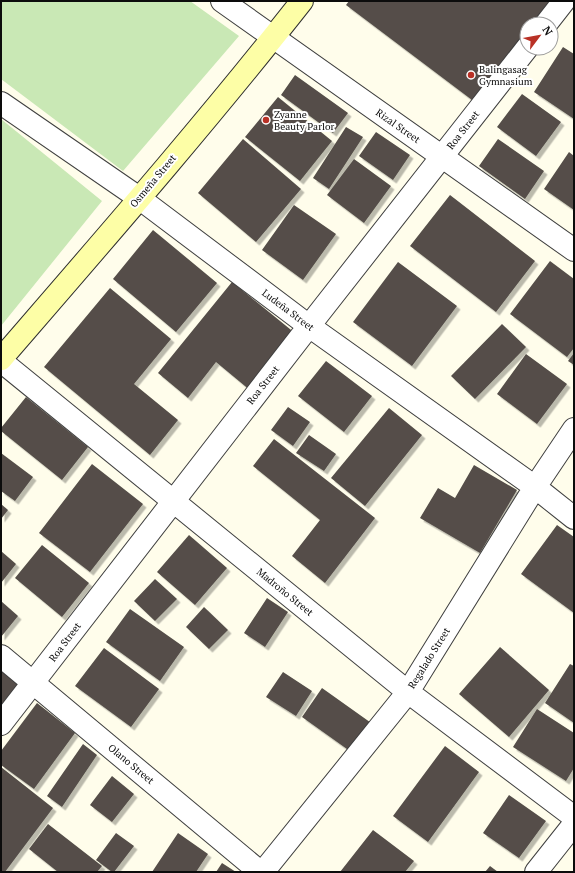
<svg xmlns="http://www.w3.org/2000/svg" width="575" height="873" viewBox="0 0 575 873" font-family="'PT Serif',serif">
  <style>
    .green { fill: #c9e8b5 }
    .building { fill: #544e48; filter: url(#shadow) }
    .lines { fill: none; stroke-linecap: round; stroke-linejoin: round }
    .minor-casing { stroke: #3f3f3f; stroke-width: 24 }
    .tertiary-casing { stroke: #3f3f3f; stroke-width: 24 }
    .secondary-casing { stroke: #2e2e2e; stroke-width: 24 }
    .minor { stroke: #fff; stroke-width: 22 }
    .tertiary { stroke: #fff; stroke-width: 22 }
    .secondary { stroke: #fdfea6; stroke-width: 22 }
    .poi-dot { fill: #b93126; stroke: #fff; stroke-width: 1.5 }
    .labels { text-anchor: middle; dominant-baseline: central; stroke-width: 4; stroke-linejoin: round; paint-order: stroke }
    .poi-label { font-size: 10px; fill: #0c0c0c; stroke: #fff; text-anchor: start }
    .street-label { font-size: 10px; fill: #0c0c0c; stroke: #fff }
  </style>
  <defs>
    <filter id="shadow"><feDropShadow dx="3.5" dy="3.5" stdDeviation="0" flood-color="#0004"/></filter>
  </defs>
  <rect width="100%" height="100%" fill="#fffdeb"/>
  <!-- green -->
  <path class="green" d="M 1,1 L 190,1 L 239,36 L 123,171 L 1,79 Z
    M 1,119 L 102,201 L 1,326 Z"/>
  <!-- building -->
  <path class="building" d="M 349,1 L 559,1 L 541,24 L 527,24 L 527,43 L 480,106 L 346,5 Z
    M 563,47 L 574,54 L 574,119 L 534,92 Z
    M 295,75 L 348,113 L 333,133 L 281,95 Z
    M 522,94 L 561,122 L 536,156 L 497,127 Z
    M 278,97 L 332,141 L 300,181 L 245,137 Z
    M 346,127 L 363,137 L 329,189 L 313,178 Z
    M 376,132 L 410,155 L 393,180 L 359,156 Z
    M 243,139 L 301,189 L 256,242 L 198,193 Z
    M 498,139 L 544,171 L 525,199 L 479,166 Z
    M 569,152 L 574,156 L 574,210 L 544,189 Z
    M 354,159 L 391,186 L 364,223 L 327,195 Z
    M 450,195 L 535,261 L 496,312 L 410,246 Z
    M 294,205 L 336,234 L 303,280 L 262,250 Z
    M 153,230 L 217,283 L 176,332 L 113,279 Z
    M 550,261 L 574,279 L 574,348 L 567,357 L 510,314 Z
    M 398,262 L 457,306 L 412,366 L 353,322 Z
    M 232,282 L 296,334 L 251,391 L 216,362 L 188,398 L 158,373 Z
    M 110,288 L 171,339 L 134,384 L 178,420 L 150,455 L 44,367 Z
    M 502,324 L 526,347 L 475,399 L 451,376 Z
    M 574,353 L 574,365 L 568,361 Z
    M 526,354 L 567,384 L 537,424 L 497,394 Z
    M 326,361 L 372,396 L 344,432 L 298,396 Z
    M 26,397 L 88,447 L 62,480 L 1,431 L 1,428 Z
    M 288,407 L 310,422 L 293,446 L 271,430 Z
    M 389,408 L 422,435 L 365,506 L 331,478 Z
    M 309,435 L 336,454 L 324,471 L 296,453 Z
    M 274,439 L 375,518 L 325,583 L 292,556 L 320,520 L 253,466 Z
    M 1,453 L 33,477 L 15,501 L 1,491 Z
    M 92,464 L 143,504 L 90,572 L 39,533 Z
    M 474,465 L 517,490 L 480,553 L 420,518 L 438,488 L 455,498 Z
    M 1,504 L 8,510 L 1,519 Z
    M 557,525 L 574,537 L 574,613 L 521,574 Z
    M 189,535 L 227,568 L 195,605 L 157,572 Z
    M 42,545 L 89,583 L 62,617 L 15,578 Z
    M 1,551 L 16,564 L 1,583 Z
    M 155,579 L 177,599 L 155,621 L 134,601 Z
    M 267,598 L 288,612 L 265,647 L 244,633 Z
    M 1,601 L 18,616 L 1,637 Z
    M 204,607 L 228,630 L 209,649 L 186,627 Z
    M 130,609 L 184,647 L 160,681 L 106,642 Z
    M 500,647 L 549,690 L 509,737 L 459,694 Z
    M 104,648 L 159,689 L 131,727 L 75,686 Z
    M 570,664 L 574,666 L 574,723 L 545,703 Z
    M 1,669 L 22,686 L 1,712 Z
    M 283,672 L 312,691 L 296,716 L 266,697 Z
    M 322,688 L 374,725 L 354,754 L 302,717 Z
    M 37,703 L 75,733 L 34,789 L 1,765 L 1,751 Z
    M 537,709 L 574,733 L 574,768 L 566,781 L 513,747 Z
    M 83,744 L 97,755 L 62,807 L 47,796 Z
    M 445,746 L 479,772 L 428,842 L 393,816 Z
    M 1,767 L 53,808 L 5,872 L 1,872 Z
    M 112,776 L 134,794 L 112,822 L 90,805 Z
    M 509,795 L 546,821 L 519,858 L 483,833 Z
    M 48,824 L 102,866 L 97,872 L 58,872 L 29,849 Z
    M 373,830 L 414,861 L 405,872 L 340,872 Z
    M 116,833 L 134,846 L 114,872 L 112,872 L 96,860 Z
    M 178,833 L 208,854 L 196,872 L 152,872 Z
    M 222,863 L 236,872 L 216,872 Z
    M 490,866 L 498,872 L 485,872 Z"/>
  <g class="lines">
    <defs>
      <path id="minor" d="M 546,24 L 564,1
        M 1,103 L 139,198 L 309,326 L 535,487 L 574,518
        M 1,361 L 408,692 L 574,817
        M 1,656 L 260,872
        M 1,724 L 309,326 L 527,48
        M 263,872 L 408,692 L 535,487 L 574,429
        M 536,872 L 574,824"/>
      <path id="tertiary" d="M 222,1 L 574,250"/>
      <path id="secondary" d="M 1,359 C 103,241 206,123 302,1"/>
    </defs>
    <!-- minor casing -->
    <use href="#minor" class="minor-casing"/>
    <!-- tertiary casing -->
    <use href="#tertiary" class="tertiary-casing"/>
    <!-- secondary casing -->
    <use href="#secondary" class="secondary-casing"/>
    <!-- minor -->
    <use href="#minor" class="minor"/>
    <!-- tertiary -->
    <use href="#tertiary" class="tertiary"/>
    <!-- secondary -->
    <use href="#secondary" class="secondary"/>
  </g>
  <!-- markers -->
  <g class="poi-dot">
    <circle cx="471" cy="75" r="4"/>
    <circle cx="266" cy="120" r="4"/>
  </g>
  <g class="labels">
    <!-- poi labels -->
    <g class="poi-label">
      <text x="479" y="69">Balingasag<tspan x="479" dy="12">Gymnasium</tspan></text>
      <text x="274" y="114">Zyanne<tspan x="274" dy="12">Beauty Parlor</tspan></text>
    </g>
    <!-- street labels -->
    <g class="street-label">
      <text transform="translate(398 126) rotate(35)">Rizal Street</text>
      <text transform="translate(463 130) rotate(-52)">Roa Street</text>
      <text transform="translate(153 181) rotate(-50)">Osmeña Street</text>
      <text transform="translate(288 310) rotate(37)">Ludeña Street</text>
      <text transform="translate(263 385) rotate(-52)">Roa Street</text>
      <text transform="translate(285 592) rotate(39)">Madroño Street</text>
      <text transform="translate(65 642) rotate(-53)">Roa Street</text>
      <text transform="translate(429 658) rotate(-58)">Regalado Street</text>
      <text transform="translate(131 764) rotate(40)">Olano Street</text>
    </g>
  </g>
  <!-- border -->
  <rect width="575" height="873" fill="none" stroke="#0c0c0c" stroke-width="4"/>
  <!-- north arrow -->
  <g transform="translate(539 36) rotate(58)"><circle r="19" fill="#ffffff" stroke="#9e9e9e"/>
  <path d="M0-3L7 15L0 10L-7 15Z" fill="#b93126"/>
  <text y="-6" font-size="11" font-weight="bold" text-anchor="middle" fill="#0c0c0c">N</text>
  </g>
</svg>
